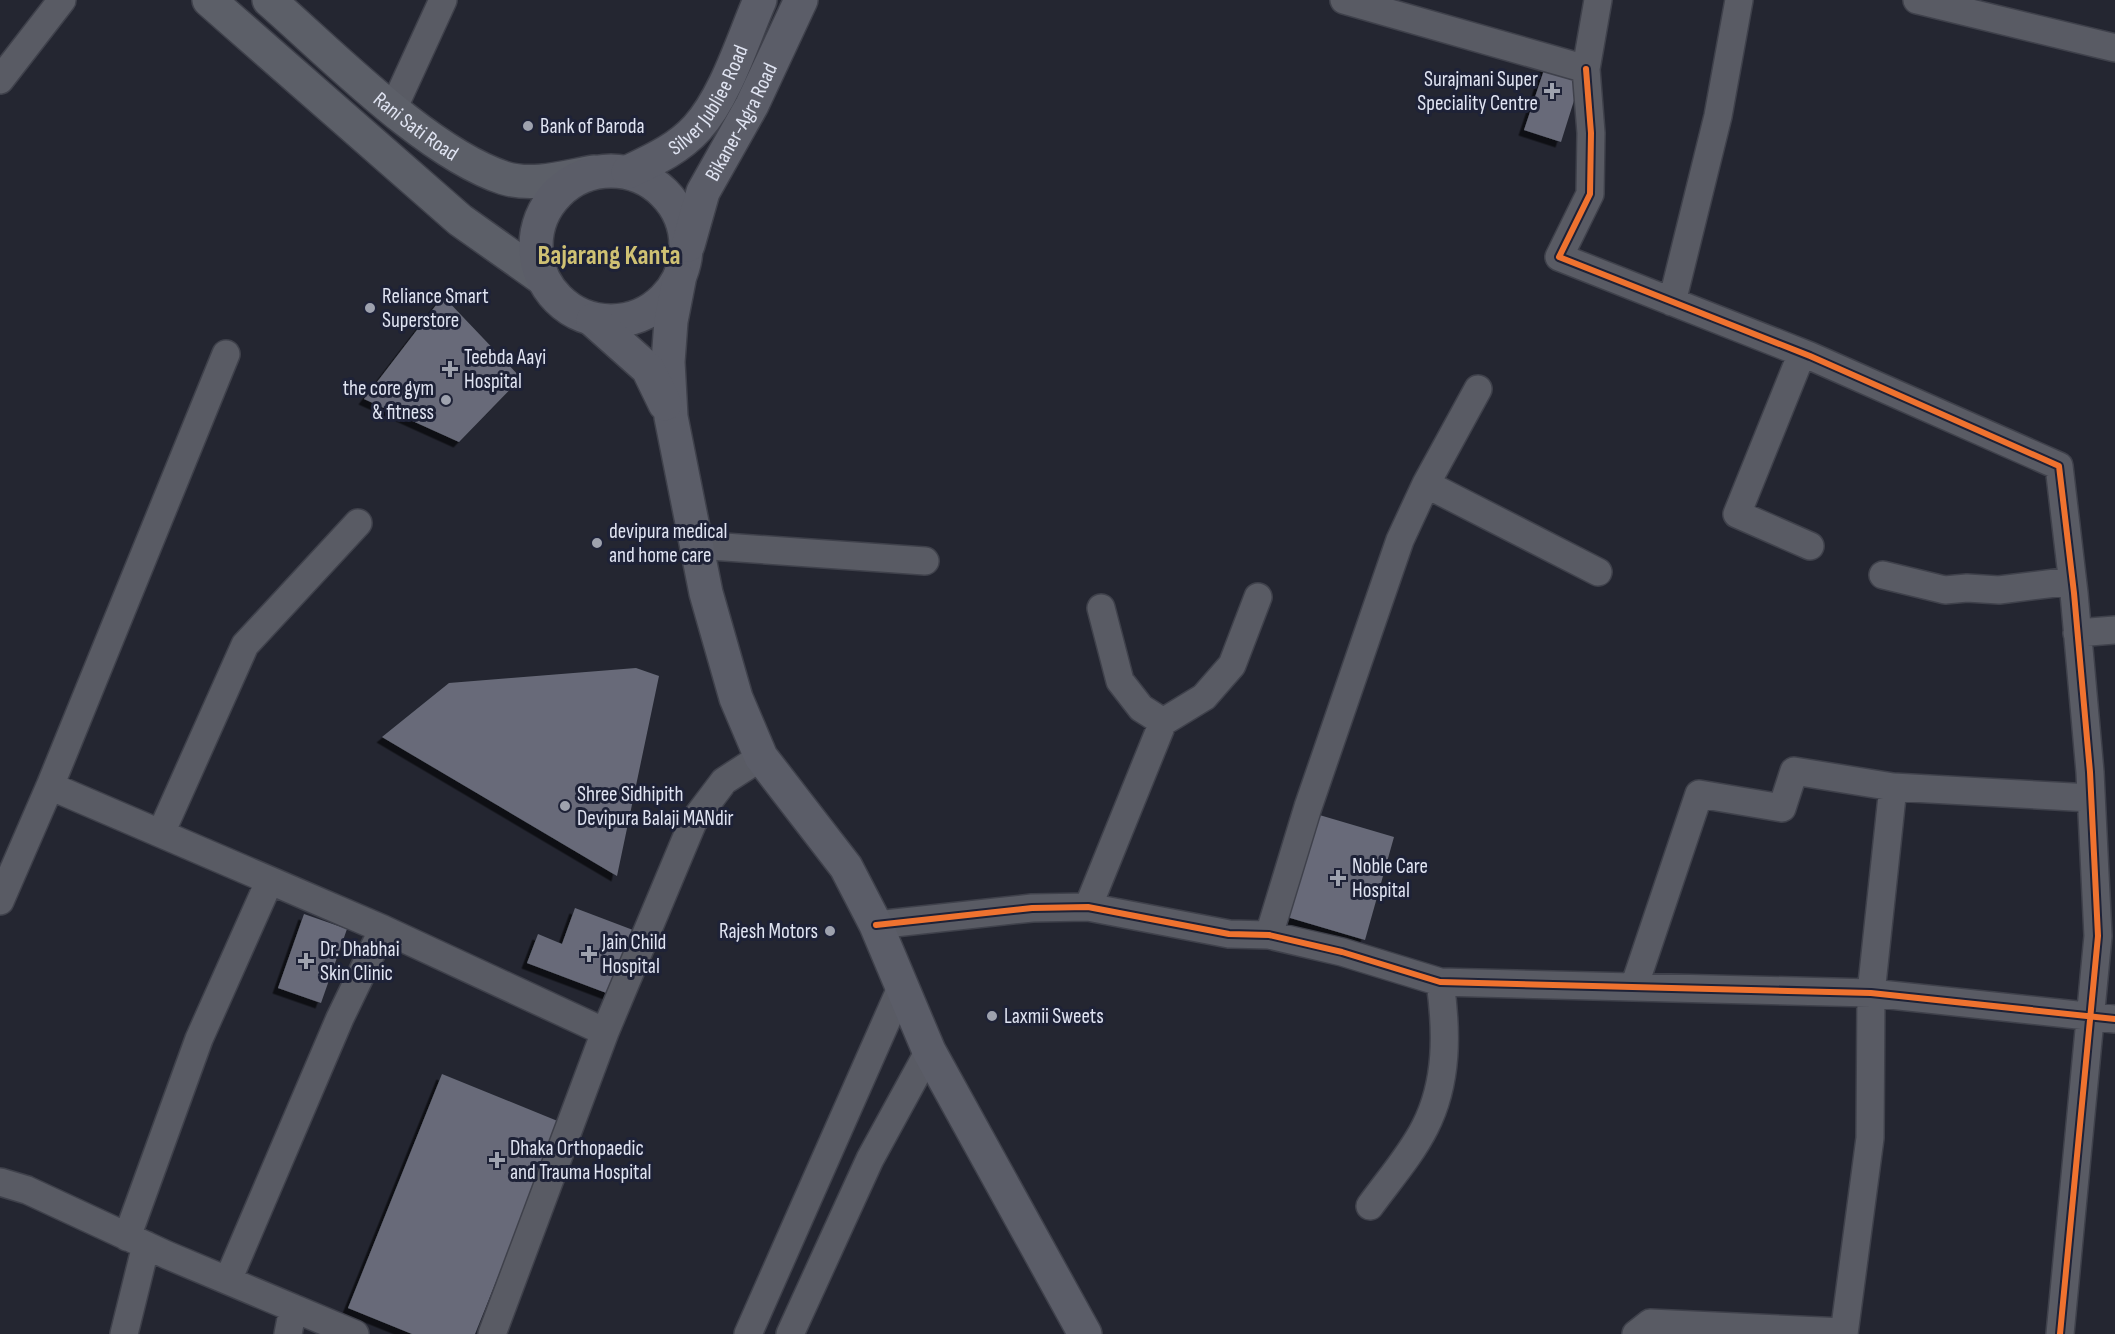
<svg xmlns="http://www.w3.org/2000/svg" width="2115" height="1334" viewBox="0 0 2115 1334" font-family="'Sofia Sans Condensed',sans-serif">
  <style>
    .building { fill: #686b79; filter: url(#shadow) }
    .lines { fill: none; stroke-linecap: round; stroke-linejoin: round }
    .street-casing { stroke: #3f414b; stroke-width: 30 }
    .secondary-casing { stroke: #3f414b; stroke-width: 36 }
    .primary-casing { stroke: #3f414b; stroke-width: 36 }
    .street { stroke: #595b64; stroke-width: 27 }
    .secondary { stroke: #5c5f68; stroke-width: 33 }
    .primary { stroke: #5b5d68; stroke-width: 33 }
    .cycleway-casing { stroke: #1e2237; stroke-width: 10 }
    .cycleway { stroke: #ef722f; stroke-width: 6 }
    .poi-dot { fill: #9ea2ae; stroke: #1e2237; stroke-width: 2 }
    .labels { text-anchor: middle; dominant-baseline: central; stroke-width: 6; stroke-linejoin: round; paint-order: stroke }
    .poi-label { font-size: 21px; fill: #e0e4f2; stroke: #1e2237; text-anchor: start }
    .street-label { font-size: 21px; fill: #e0e4f2; stroke: #1e2237 }
    .district-label { font-size: 27px; font-weight: bold; fill: #cfc173; stroke: #1e2237 }
  </style>
  <defs>
    <filter id="shadow"><feDropShadow dx="-5.5" dy="5.5" stdDeviation="0" flood-color="#0009"/></filter>
  </defs>
  <rect width="100%" height="100%" fill="#242631"/>
  <!-- building -->
  <path class="building" d="M 1547,61 L 1583,72 L 1561,142 L 1524,130 Z
    M 443,296 L 521,378 L 459,442 L 364,399 Z
    M 636,668 L 659,676 L 617,876 L 382,737 L 449,683 Z
    M 1316,814 L 1394,837 L 1365,940 L 1287,917 Z
    M 575,908 L 633,930 L 609,994 L 527,963 L 538,934 L 562,944 Z
    M 304,914 L 347,929 L 321,1003 L 278,988 Z
    M 442,1074 L 560,1122 L 475,1334 L 412,1334 L 348,1308 Z"/>
  <g class="lines">
    <defs>
      <path id="street" d="M 1344,0 L 1586,69 L 1598,0
        M 1917,0 L 2115,48
        M 1586,69 L 1591,133 L 1590,194 L 1559,257 L 1810,356 L 2059,466 L 2074,593 L 2090,772 L 2098,936 L 2060,1334
        M 0,80 L 62,0
        M 393,109 L 443,0
        M 1672,302 L 1718,116 L 1739,0
        M 1802,353 L 1737,514 L 1810,546
        M 1426,484 L 1598,572
        M 696,545 L 925,561
        M 1883,575 L 1945,590 L 1967,588 L 1999,590 L 2072,581
        M 1101,608 L 1120,681 L 1141,708 L 1163,722
        M 2077,633 L 2115,630
        M 50,786 L 383,929 L 605,1032
        M 1893,787 L 2091,798
        M 161,833 L 245,645 L 358,523
        M 0,901 L 50,786 L 226,354
        M 1088,907 L 1163,722 L 1204,697 L 1232,665 L 1258,597
        M 876,925 L 1032,908 L 1088,907 L 1229,934 L 1269,935 L 1342,952 L 1440,982 L 1871,993 L 2115,1019
        M 1269,935 L 1308,807 L 1400,540 L 1426,484 L 1478,389
        M 1634,987 L 1699,794 L 1782,808 L 1794,771 L 1893,787 L 1871,993 L 1870,1138 L 1844,1334
        M 0,1182 L 27,1190 L 167,1255 L 355,1334
        M 1370,1206 C 1388,1181 1411,1155 1425,1127 C 1448,1082 1447,1031 1440,982
        M 127,1237 L 199,1039 L 269,882
        M 228,1280 L 340,1018 L 383,929
        M 124,1334 L 146,1245
        M 288,1334 L 293,1308
        M 492,1334 L 605,1032 L 693,822 L 724,781 L 761,757
        M 748,1334 L 901,988
        M 790,1334 L 870,1159 L 929,1051
        M 1636,1334 L 1650,1323 L 1844,1332"/>
      <g id="secondary">
        <path d="M 209,0 L 460,220 L 542,278"/>
        <path id="s1" d="M 269,0 C 331,54 427,153 504,178 C 533,187 565,177 594,172"/>
      </g>
      <g id="primary">
        <circle cx="611" cy="246" r="75"/>
        <path id="s2" d="M 628,172 C 653,160 678,149 697,128 C 726,96 743,39 760,0"/>
        <path id="s3" d="M 688,245 L 703,192 L 752,105 L 801,0"/>
        <path d="M 679,280 L 671,321 L 668,362 L 671,417 L 706,593 L 736,698 L 761,757 L 846,867 L 876,925 L 929,1051 L 1085,1334"/>
        <path d="M 593,320 L 648,369 L 665,404"/>
      </g>
    </defs>
    <!-- street casing -->
    <use href="#street" class="street-casing"/>
    <!-- secondary casing -->
    <use href="#secondary" class="secondary-casing"/>
    <!-- primary casing -->
    <use href="#primary" class="primary-casing"/>
    <!-- street -->
    <use href="#street" class="street"/>
    <!-- secondary -->
    <use href="#secondary" class="secondary"/>
    <!-- primary -->
    <use href="#primary" class="primary"/>
    <defs>
      <path id="cycleway" d="M 1586,69 L 1591,133 L 1590,194 L 1559,257 L 1810,356 L 2059,466 L 2074,593 L 2090,772 L 2098,936 L 2060,1334
        M 876,925 L 1032,908 L 1088,907 L 1229,934 L 1269,935 L 1342,952 L 1440,982 L 1871,993 L 2115,1019"/>
    </defs>
    <!-- cycleway casing -->
    <use href="#cycleway" class="cycleway-casing"/>
    <!-- cycleway -->
    <use href="#cycleway" class="cycleway"/>
  </g>
  <!-- markers -->
  <g class="poi-dot">
    <path d="M1549 82h6v6h6v6h-6v6h-6v-6h-6v-6h6z"/>
    <circle cx="528" cy="126" r="6"/>
    <circle cx="370" cy="308" r="6"/>
    <path d="M447 360h6v6h6v6h-6v6h-6v-6h-6v-6h6z"/>
    <circle cx="446" cy="400" r="6"/>
    <circle cx="597" cy="543" r="6"/>
    <circle cx="565" cy="806" r="6"/>
    <path d="M1335 869h6v6h6v6h-6v6h-6v-6h-6v-6h6z"/>
    <circle cx="830" cy="931" r="6"/>
    <path d="M586 945h6v6h6v6h-6v6h-6v-6h-6v-6h6z"/>
    <path d="M303 952h6v6h6v6h-6v6h-6v-6h-6v-6h6z"/>
    <circle cx="992" cy="1016" r="6"/>
    <path d="M494 1151h6v6h6v6h-6v6h-6v-6h-6v-6h6z"/>
  </g>
  <g class="labels">
    <!-- poi labels -->
    <g class="poi-label">
      <text x="1538" y="79" text-anchor="end">Surajmani Super<tspan x="1538" dy="24">Speciality Centre</tspan></text>
      <text x="540" y="126">Bank of Baroda</text>
      <text x="382" y="296">Reliance Smart<tspan x="382" dy="24">Superstore</tspan></text>
      <text x="464" y="357">Teebda Aayi<tspan x="464" dy="24">Hospital</tspan></text>
      <text x="434" y="388" text-anchor="end">the core gym<tspan x="434" dy="24">&amp; fitness</tspan></text>
      <text x="609" y="531">devipura medical<tspan x="609" dy="24">and home care</tspan></text>
      <text x="577" y="794">Shree Sidhipith<tspan x="577" dy="24">Devipura Balaji MANdir</tspan></text>
      <text x="1352" y="866">Noble Care<tspan x="1352" dy="24">Hospital</tspan></text>
      <text x="818" y="931" text-anchor="end">Rajesh Motors</text>
      <text x="602" y="942">Jain Child<tspan x="602" dy="24">Hospital</tspan></text>
      <text x="320" y="949">Dr. Dhabhai<tspan x="320" dy="24">Skin Clinic</tspan></text>
      <text x="1004" y="1016">Laxmii Sweets</text>
      <text x="510" y="1148">Dhaka Orthopaedic<tspan x="510" dy="24">and Trauma Hospital</tspan></text>
    </g>
    <!-- street labels -->
    <g class="street-label">
      <text stroke="none"><textPath href="#s2" startOffset="112">Silver Jubliee Road</textPath></text>
      <text stroke="none"><textPath href="#s3" startOffset="135">Bikaner-Agra Road</textPath></text>
      <text stroke="none"><textPath href="#s1" startOffset="194">Rani Sati Road</textPath></text>
    </g>
    <!-- district labels -->
    <g class="district-label">
      <text x="609" y="256">Bajarang Kanta</text>
    </g>
  </g>
</svg>
